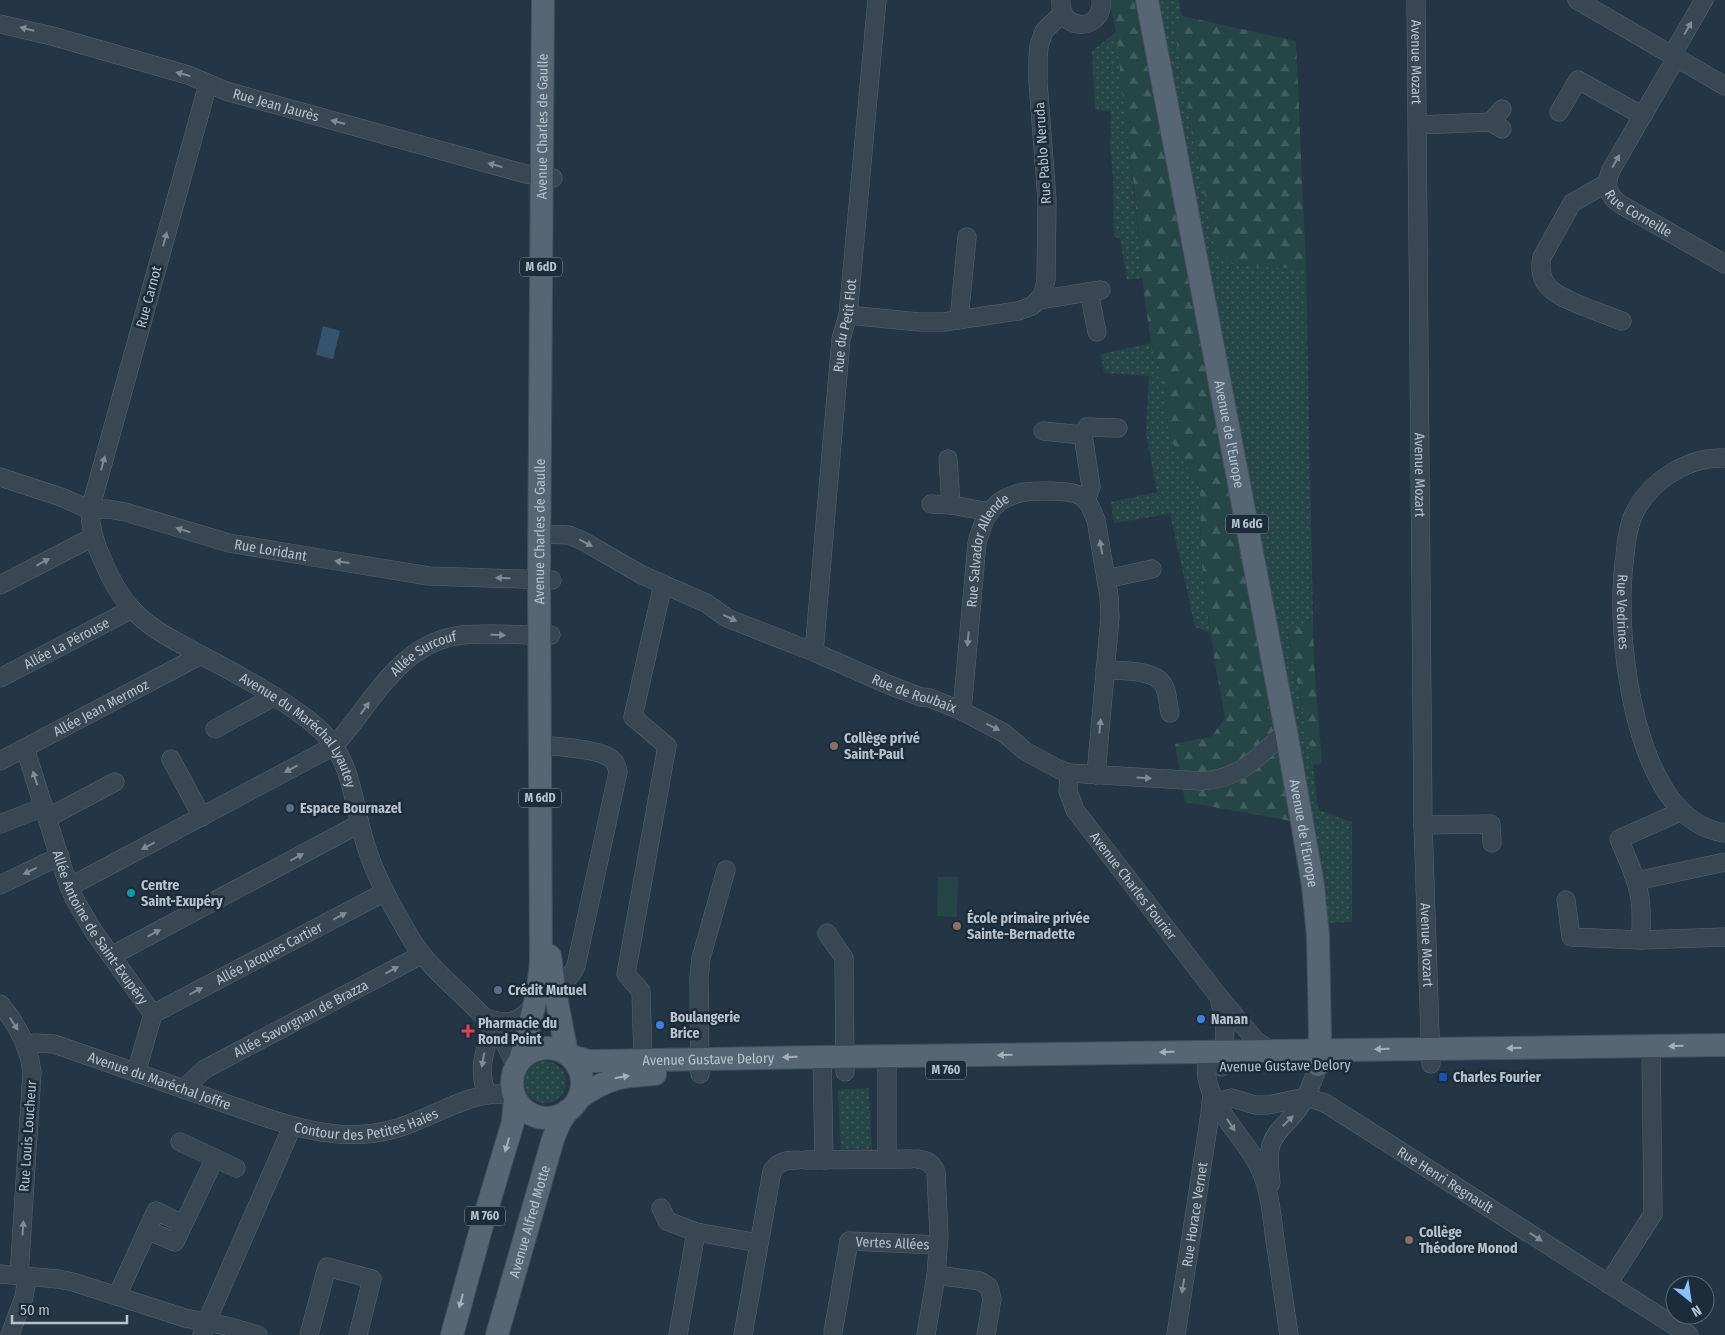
<svg xmlns="http://www.w3.org/2000/svg" width="1725" height="1335" viewBox="0 0 1725 1335" font-family="'Fira Sans Condensed',sans-serif">
  <style>
    .grass { fill: url(#grass-dots) }
    .forest { fill: url(#forest-firs) }
    .pitch { fill: #264546 }
    .water { fill: #36536e }
    .lines { fill: none; stroke-linecap: round; stroke-linejoin: round }
    .minor-casing { stroke: #576572; stroke-width: 19 }
    .major-casing { stroke: #42505e; stroke-width: 24 }
    .minor { stroke: #394754; stroke-width: 18 }
    .major { stroke: #576674; stroke-width: 22 }
    .oneway { fill: #7e8b97 }
    .oneway2 { fill: #a3b0bc }
    .education-dot { fill: #8d6e63; stroke: #1d2c3a; stroke-width: 2 }
    .service-dot { fill: #5c6f8a; stroke: #1d2c3a; stroke-width: 2 }
    .culture-dot { fill: #0f9aa8; stroke: #1d2c3a; stroke-width: 2 }
    .shop-dot { fill: #3f7fe0; stroke: #1d2c3a; stroke-width: 2 }
    .health-dot { fill: #e0444e; stroke: #1d2c3a; stroke-width: 2 }
    .transit-dot { fill: #1a4fb4; stroke: #1d2c3a; stroke-width: 2 }
    .labels { text-anchor: middle; dominant-baseline: central; stroke-width: 5; stroke-linejoin: round; paint-order: stroke }
    .shield { fill: #1d2c3a; stroke: #8895a2; stroke-width: 1 }
    .shield-label { font-size: 12px; font-weight: bold; fill: #b6c2ce }
    .street-label { font-size: 14px; fill: #b6c2ce; stroke: #1d2c3a }
    .poi-label { font-size: 14px; font-weight: bold; fill: #b6c2ce; stroke: #1d2c3a; text-anchor: start }
  </style>
  <defs>
    <pattern id="grass-dots" width="8" height="8" patternUnits="userSpaceOnUse" patternTransform="scale(1.25)"><rect width="8" height="8" fill="#264546"/><path d="M2 2h.1M6 6h.1" fill="none" stroke="#435e60" stroke-width="1.8" stroke-linecap="round"/></pattern>
    <pattern id="forest-firs" width="22" height="20" patternUnits="userSpaceOnUse" patternTransform="scale(1.25)"><rect width="22" height="20" fill="#264546"/><path d="M5 1l3.5 6h-7zM16 11l3.5 6h-7z" fill="#435e60"/></pattern>
  </defs>
  <rect width="100%" height="100%" fill="#243545"/>
  <!-- grass -->
  <path class="grass" d="M 1134,0 L 1179,0 L 1182,16 L 1174,28 L 1235,265 L 1306,269 L 1313,622 L 1288,633 L 1313,765 L 1318,810 L 1352,822 L 1352,922 L 1306,924 L 1291,821 L 1269,706 L 1239,535 Z
    M 1116,32 C 1125,114 1135,196 1142,278 L 1127,280 L 1120,238 L 1114,237 L 1113,178 L 1110,143 L 1111,111 L 1095,110 L 1092,51 Z
    M 1151,343 L 1163,377 L 1170,439 L 1200,488 L 1201,559 L 1210,632 L 1195,627 L 1170,514 L 1114,523 L 1111,502 L 1157,492 L 1146,434 L 1149,376 L 1104,373 L 1101,354 Z
    M524 1082a21 21 0 1 1 42 0a21 21 0 1 1-42 0Z
    M 869,1088 L 872,1153 L 841,1154 L 838,1090 Z"/>
  <!-- forest -->
  <path class="forest" d="M 1109,0 L 1134,0 L 1239,535 L 1269,706 L 1291,821 L 1185,802 L 1175,744 L 1212,736 L 1225,718 L 1214,658 L 1201,559 L 1200,488 L 1170,439 L 1163,377 L 1151,343 L 1142,278 L 1134,187 L 1126,127 L 1116,32 Z
    M 1182,16 L 1296,41 L 1306,269 L 1235,265 L 1214,247 L 1174,28 Z
    M 1313,622 L 1314,661 L 1322,763 L 1313,765 L 1288,632 Z"/>
  <!-- pitch -->
  <path class="pitch" d="M 938,877 L 958,877 L 957,917 L 937,916 Z"/>
  <!-- water -->
  <path class="water" d="M 323,326 L 340,331 L 333,359 L 316,355 Z"/>
  <g class="lines">
    <defs>
      <g id="minor">
        <path d="M 1061,0 C 1058,33 1105,32 1101,0"/>
        <path id="s1" d="M 1416,0 L 1423,825 L 1431,1064"/>
        <path d="M 1577,0 L 1725,86"/>
        <path id="s2" d="M 0,24 L 52,36 L 188,75 L 226,91 L 526,174 L 553,178"/>
        <path d="M 1672,55 L 1704,0"/>
        <path id="s3" d="M 1676,58 L 1611,170 C 1605,184 1607,195 1620,204 L 1725,264"/>
        <path id="s4" d="M 208,84 L 90,510 C 90,529 95,544 103,561 C 110,578 119,595 132,609 C 150,629 174,640 197,653 C 230,670 262,687 292,708 C 304,717 317,725 327,737 C 354,767 354,812 367,849 C 377,880 394,909 410,937 C 437,984 504,1018 515,1068"/>
        <path d="M 1559,112 L 1578,80 L 1643,116"/>
        <path d="M 1491,122 L 1502,109"/>
        <path d="M 1418,125 L 1491,122 L 1502,129"/>
        <path d="M 1607,183 L 1572,203 L 1542,257 C 1535,289 1561,297 1585,307 C 1598,312 1610,317 1622,321"/>
        <path d="M 1089,292 L 1097,332"/>
        <path d="M 1038,300 L 1101,290"/>
        <path d="M 848,315 L 919,322 L 944,322 L 1018,311 L 1032,306 L 1038,300 L 1043,294 L 1046,279 L 1047,200 L 1038,82 L 1038,58 L 1039,46 L 1044,31 L 1063,13"/>
        <path d="M 959,320 L 967,237"/>
        <path d="M 1043,431 L 1083,435 L 1087,427 L 1118,428"/>
        <path d="M 1083,435 L 1091,487 L 1086,501"/>
        <path id="s5" d="M 1725,458 C 1686,456 1647,483 1632,518 C 1628,530 1626,543 1625,555 C 1615,624 1629,743 1672,800 C 1685,817 1703,830 1725,833"/>
        <path d="M 948,459 L 951,505"/>
        <path id="s6" d="M 0,477 L 61,497 L 90,510 L 108,509 L 125,512 L 229,543 L 331,560 L 429,576 L 552,580"/>
        <path d="M 931,504 L 951,505 L 990,512"/>
        <path id="s7" d="M 540,534 L 569,535 L 583,541 L 642,575 L 706,603 L 727,618 L 814,652 L 889,685 L 921,697 L 930,698 L 962,711 L 1004,733 L 1025,751 L 1058,769 L 1069,773 L 1201,781 C 1241,779 1258,757 1286,731"/>
        <path d="M 1106,579 L 1152,569"/>
        <path d="M 0,585 L 93,537"/>
        <path id="s8" d="M 814,652 L 841,339 L 848,315 L 877,0"/>
        <path d="M 1105,670 C 1122,671 1156,669 1164,686 C 1168,693 1168,705 1170,713"/>
        <path id="s9" d="M 0,678 L 132,609"/>
        <path id="s10" d="M 962,711 L 977,543 C 981,529 985,515 996,505 C 1002,499 1012,495 1020,493 C 1032,490 1068,490 1079,495 C 1089,500 1092,511 1096,520 L 1109,596 L 1110,617 L 1096,775"/>
        <path d="M 215,729 L 275,696"/>
        <path d="M 551,746 C 564,747 600,750 610,758 C 615,761 617,766 618,772 L 576,966 C 570,978 566,981 554,986"/>
        <path id="s11" d="M 25,748 L 65,875 L 74,898 L 94,932 L 153,1014 L 136,1073"/>
        <path d="M 171,759 L 202,817"/>
        <path id="s12" d="M 0,761 L 201,655"/>
        <path id="s13" d="M 1069,773 L 1068,791 L 1075,810 L 1216,993 L 1256,1041 L 1272,1051"/>
        <path d="M 47,818 L 115,782"/>
        <path d="M 0,824 L 44,807"/>
        <path d="M 1423,825 L 1491,824 L 1492,843"/>
        <path d="M 1636,881 L 1725,862"/>
        <path d="M 0,885 L 60,856"/>
        <path id="s14" d="M 69,887 L 334,746 C 372,704 400,641 463,635 C 492,632 522,636 551,635"/>
        <path d="M 1566,900 L 1571,937 L 1641,940 L 1725,937"/>
        <path d="M 827,933 L 844,958 L 845,1072"/>
        <path d="M 1641,940 C 1641,926 1642,912 1640,899 C 1637,878 1627,859 1619,839 L 1682,811"/>
        <path d="M 111,956 L 359,824"/>
        <path d="M 1220,1003 C 1229,1025 1223,1045 1222,1067"/>
        <path d="M 0,1004 C 17,1024 29,1046 32,1072 L 19,1276"/>
        <path id="s15" d="M 153,1014 L 385,892"/>
        <path d="M 484,1017 C 507,1026 519,1024 535,1003"/>
        <path d="M 513,1042 L 544,1048"/>
        <path id="s16" d="M 26,1045 L 35,1043 L 54,1044 L 270,1119 C 310,1132 352,1141 394,1129 C 435,1118 470,1088 514,1095"/>
        <path d="M 1216,1052 L 1207,1061 C 1200,1101 1245,1135 1260,1169 C 1270,1191 1272,1217 1275,1240 C 1280,1272 1284,1303 1289,1335"/>
        <path d="M 887,1056 L 887,1159"/>
        <path d="M 822,1057 L 824,1160"/>
        <path d="M 643,1060 L 641,991 L 626,974 L 667,746 L 633,717 L 663,584"/>
        <path d="M 700,1074 L 699,978 L 701,958 L 726,870"/>
        <path id="s17" d="M 183,1089 L 205,1069 L 421,955"/>
        <path d="M 487,1094 C 477,1070 485,1050 492,1027"/>
        <path id="s18" d="M 1217,1102 L 1232,1098 L 1255,1105 L 1268,1105 L 1306,1097 L 1325,1103 L 1689,1335"/>
        <path d="M 180,1142 L 236,1168"/>
        <path d="M 917,1159 C 927,1160 932,1163 936,1172 L 939,1236 L 936,1275 L 926,1335"/>
        <path d="M 805,1160 L 911,1159"/>
        <path d="M 1271,1183 C 1270,1171 1267,1157 1271,1145 C 1276,1129 1290,1121 1299,1108 C 1308,1095 1313,1081 1318,1066"/>
        <path d="M 661,1208 L 667,1221 L 696,1232 L 678,1335"/>
        <path d="M 147,1230 L 175,1242 L 215,1158"/>
        <path d="M 696,1232 L 759,1243"/>
        <path d="M 0,1274 L 58,1279 L 73,1282 L 185,1318 L 227,1326 L 258,1335"/>
        <path d="M 936,1275 L 980,1281 L 989,1287 L 992,1299 L 986,1335"/>
        <path d="M 1608,1284 L 1653,1214 L 1651,1046"/>
        <path d="M 117,1296 L 156,1211 L 183,1224"/>
        <path id="s19" d="M 833,1332 L 849,1241 L 938,1245"/>
        <path d="M 10,1335 L 24,1297 L 27,1277"/>
        <path d="M 202,1335 L 206,1323 L 292,1127"/>
        <path d="M 309,1335 L 327,1267 L 372,1279 L 358,1335"/>
        <path d="M 743,1335 L 772,1171 C 779,1161 787,1160 798,1160"/>
        <path id="s20" d="M 1176,1335 L 1210,1114 L 1212,1094"/>
      </g>
      <g id="major">
        <path id="s21" d="M 1147,0 L 1286,731 L 1313,885 L 1318,936 L 1320,1035 L 1318,1065"/>
        <path d="M 550,956 L 554,986 L 567,1054"/>
        <circle cx="547" cy="1083" r="35"/>
        <path id="s22" d="M 571,1056 L 589,1061 L 602,1061 L 822,1057 L 1725,1045"/>
        <path id="s23" d="M 520,1060 C 529,1027 539,994 541,960 L 539,579 L 543,0"/>
        <path d="M 579,1098 C 607,1078 621,1076 655,1074"/>
        <path d="M 452,1335 L 481,1229 L 513,1122 L 515,1097"/>
        <path id="s24" d="M 497,1335 L 553,1139 L 560,1122 L 567,1111"/>
      </g>
    </defs>
    <!-- minor casing -->
    <use href="#minor" class="minor-casing"/>
    <!-- major casing -->
    <use href="#major" class="major-casing"/>
    <!-- minor -->
    <use href="#minor" class="minor"/>
    <!-- major -->
    <use href="#major" class="major"/>
  </g>
  <!-- one-way arrows -->
  <defs><path id="oneway-solid" d="M-6-.8H1V-3.2L6.5 0L1 3.2V.8H-6Z" transform="scale(1.25)"/></defs>
  <g class="oneway">
    <use href="#oneway-solid" transform="translate(1688 28) rotate(-60)"/>
    <use href="#oneway-solid" transform="translate(27 29) rotate(-166)"/>
    <use href="#oneway-solid" transform="translate(183 74) rotate(-165)"/>
    <use href="#oneway-solid" transform="translate(338 122) rotate(-165)"/>
    <use href="#oneway-solid" transform="translate(1616 161) rotate(-60)"/>
    <use href="#oneway-solid" transform="translate(495 165) rotate(-165)"/>
    <use href="#oneway-solid" transform="translate(165 239) rotate(-75)"/>
    <use href="#oneway-solid" transform="translate(103 463) rotate(-75)"/>
    <use href="#oneway-solid" transform="translate(183 530) rotate(-163)"/>
    <use href="#oneway-solid" transform="translate(586 543) rotate(28)"/>
    <use href="#oneway-solid" transform="translate(1101 547) rotate(-100)"/>
    <use href="#oneway-solid" transform="translate(43 562) rotate(-28)"/>
    <use href="#oneway-solid" transform="translate(342 562) rotate(-172)"/>
    <use href="#oneway-solid" transform="translate(503 578) rotate(-178)"/>
    <use href="#oneway-solid" transform="translate(730 618) rotate(25)"/>
    <use href="#oneway-solid" transform="translate(498 635) rotate(1)"/>
    <use href="#oneway-solid" transform="translate(968 639) rotate(95)"/>
    <use href="#oneway-solid" transform="translate(365 708) rotate(-54)"/>
    <use href="#oneway-solid" transform="translate(1100 726) rotate(-85)"/>
    <use href="#oneway-solid" transform="translate(993 727) rotate(27)"/>
    <use href="#oneway-solid" transform="translate(291 769) rotate(152)"/>
    <use href="#oneway-solid" transform="translate(35 778) rotate(-108)"/>
    <use href="#oneway-solid" transform="translate(1144 778) rotate(4)"/>
    <use href="#oneway-solid" transform="translate(148 846) rotate(152)"/>
    <use href="#oneway-solid" transform="translate(297 857) rotate(-28)"/>
    <use href="#oneway-solid" transform="translate(30 871) rotate(154)"/>
    <use href="#oneway-solid" transform="translate(340 916) rotate(-28)"/>
    <use href="#oneway-solid" transform="translate(154 933) rotate(-28)"/>
    <use href="#oneway-solid" transform="translate(392 970) rotate(-28)"/>
    <use href="#oneway-solid" transform="translate(196 991) rotate(-28)"/>
    <use href="#oneway-solid" transform="translate(14 1024) rotate(57)"/>
    <use href="#oneway-solid" transform="translate(483 1060) rotate(100)"/>
    <use href="#oneway-solid" transform="translate(1288 1121) rotate(-45)"/>
    <use href="#oneway-solid" transform="translate(1231 1125) rotate(57)"/>
    <use href="#oneway-solid" transform="translate(23 1228) rotate(-86)"/>
    <use href="#oneway-solid" transform="translate(1536 1237) rotate(33)"/>
    <use href="#oneway-solid" transform="translate(1183 1286) rotate(99)"/>
  </g>
  <g class="oneway2">
    <use href="#oneway-solid" transform="translate(1676 1046) rotate(179)"/>
    <use href="#oneway-solid" transform="translate(1514 1048) rotate(179)"/>
    <use href="#oneway-solid" transform="translate(1382 1049) rotate(179)"/>
    <use href="#oneway-solid" transform="translate(1167 1052) rotate(179)"/>
    <use href="#oneway-solid" transform="translate(1005 1055) rotate(179)"/>
    <use href="#oneway-solid" transform="translate(790 1057) rotate(179)"/>
    <use href="#oneway-solid" transform="translate(622 1077) rotate(-10)"/>
    <use href="#oneway-solid" transform="translate(507 1145) rotate(106)"/>
    <use href="#oneway-solid" transform="translate(461 1301) rotate(105)"/>
  </g>
  <!-- markers -->
  <g class="education-dot">
    <circle cx="834" cy="746" r="5"/>
    <circle cx="957" cy="926" r="5"/>
    <circle cx="1409" cy="1240" r="5"/>
  </g>
  <g class="service-dot">
    <circle cx="290" cy="808" r="5"/>
    <circle cx="498" cy="990" r="5"/>
  </g>
  <circle class="culture-dot" cx="131" cy="893" r="5"/>
  <g class="shop-dot">
    <circle cx="1201" cy="1019" r="5"/>
    <circle cx="660" cy="1025" r="5"/>
  </g>
  <path class="health-dot" d="M465.5 1023.5h5v5h5v5h-5v5h-5v-5h-5v-5h5z"/>
  <rect class="transit-dot" x="1438" y="1072" width="10" height="10" rx="2.5"/>
  <g class="labels">
    <!-- shield labels -->
    <g class="shield">
      <rect x="520" y="257.5" width="42" height="19" rx="4"/>
      <rect x="1226" y="514.5" width="42" height="19" rx="4"/>
      <rect x="519" y="788.5" width="42" height="19" rx="4"/>
      <rect x="926" y="1060.5" width="40" height="19" rx="4"/>
      <rect x="465" y="1206.5" width="40" height="19" rx="4"/>
    </g>
    <g class="shield-label">
      <text x="541" y="267">M 6dD</text>
      <text x="1247" y="524">M 6dG</text>
      <text x="540" y="798">M 6dD</text>
      <text x="946" y="1070">M 760</text>
      <text x="485" y="1216">M 760</text>
    </g>
    <!-- street labels -->
    <g class="street-label">
      <text stroke="none"><textPath href="#s1" startOffset="62">Avenue Mozart</textPath></text>
      <text stroke="none"><textPath href="#s2" startOffset="288">Rue Jean Jaurès</textPath></text>
      <text stroke="none"><textPath href="#s23" startOffset="936">Avenue Charles de Gaulle</textPath></text>
      <text transform="translate(1043 153) rotate(-94)">Rue Pablo Neruda</text>
      <text stroke="none"><textPath href="#s3" startOffset="189">Rue Corneille</textPath></text>
      <text transform="translate(149 297) rotate(-75)">Rue Carnot</text>
      <text stroke="none"><textPath href="#s8" startOffset="328">Rue du Petit Flot</textPath></text>
      <text stroke="none"><textPath href="#s21" startOffset="442">Avenue de l'Europe</textPath></text>
      <text stroke="none"><textPath href="#s1" startOffset="475">Avenue Mozart</textPath></text>
      <text stroke="none"><textPath href="#s23" startOffset="531">Avenue Charles de Gaulle</textPath></text>
      <text stroke="none"><textPath href="#s6" startOffset="282">Rue Loridant</textPath></text>
      <text stroke="none"><textPath href="#s10" startOffset="165">Rue Salvador Allende</textPath></text>
      <text stroke="none"><textPath href="#s5" startOffset="212">Rue Vedrines</textPath></text>
      <text stroke="none"><textPath href="#s9" startOffset="75">Allée La Pérouse</textPath></text>
      <text stroke="none"><textPath href="#s14" startOffset="431">Allée Surcouf</textPath></text>
      <text stroke="none"><textPath href="#s7" startOffset="410">Rue de Roubaix</textPath></text>
      <text stroke="none"><textPath href="#s12" startOffset="114">Allée Jean Mermoz</textPath></text>
      <text stroke="none"><textPath href="#s4" startOffset="761">Avenue du Maréchal Lyautey</textPath></text>
      <text stroke="none"><textPath href="#s21" startOffset="848">Avenue de l'Europe</textPath></text>
      <text stroke="none"><textPath href="#s13" startOffset="134">Avenue Charles Fourier</textPath></text>
      <text stroke="none"><textPath href="#s11" startOffset="196">Allée Antoine de Saint-Exupéry</textPath></text>
      <text stroke="none"><textPath href="#s1" startOffset="945">Avenue Mozart</textPath></text>
      <text stroke="none"><textPath href="#s15" startOffset="131">Allée Jacques Cartier</textPath></text>
      <text stroke="none"><textPath href="#s17" startOffset="138">Allée Savorgnan de Brazza</textPath></text>
      <text stroke="none"><textPath href="#s22" startOffset="138">Avenue Gustave Delory</textPath></text>
      <text transform="translate(1285 1066) rotate(-1)">Avenue Gustave Delory</text>
      <text stroke="none"><textPath href="#s16" startOffset="140">Avenue du Maréchal Joffre</textPath></text>
      <text stroke="none"><textPath href="#s16" startOffset="356">Contour des Petites Haies</textPath></text>
      <text transform="translate(28 1136) rotate(-86)">Rue Louis Loucheur</text>
      <text stroke="none"><textPath href="#s18" startOffset="254">Rue Henri Regnault</textPath></text>
      <text stroke="none"><textPath href="#s20" startOffset="122">Rue Horace Vernet</textPath></text>
      <text stroke="none"><textPath href="#s24" startOffset="118">Avenue Alfred Motte</textPath></text>
      <text stroke="none"><textPath href="#s19" startOffset="136">Vertes Allées</textPath></text>
    </g>
    <!-- poi labels -->
    <g class="poi-label">
      <text x="844" y="738">Collège privé<tspan x="844" dy="16">Saint-Paul</tspan></text>
      <text x="300" y="808">Espace Bournazel</text>
      <text x="141" y="885">Centre<tspan x="141" dy="16">Saint-Exupéry</tspan></text>
      <text x="967" y="918">École primaire privée<tspan x="967" dy="16">Sainte-Bernadette</tspan></text>
      <text x="508" y="990">Crédit Mutuel</text>
      <text x="670" y="1017">Boulangerie<tspan x="670" dy="16">Brice</tspan></text>
      <text x="1211" y="1019">Nanan</text>
      <text x="478" y="1023">Pharmacie du<tspan x="478" dy="16">Rond Point</tspan></text>
      <text x="1453" y="1077">Charles Fourier</text>
      <text x="1419" y="1232">Collège<tspan x="1419" dy="16">Théodore Monod</tspan></text>
    </g>
  </g>
  <!-- north arrow -->
  <g transform="translate(1690 1300) rotate(150)"><circle r="24" fill="#1d2c3a" stroke="#5a6875"/>
  <path d="M0-4L9 19L0 12L-9 19Z" fill="#8ac2ff"/>
  <text y="-8" font-size="14" font-weight="bold" text-anchor="middle" fill="#b6c2ce">N</text>
  </g>
  <!-- scale -->
  <path d="M12 1315v8h115v-8" fill="none" stroke="#b6c2ce" stroke-width="2.5"/>
  <text x="20" y="1315" font-size="15" fill="#b6c2ce" stroke="#1d2c3a" stroke-width="4" paint-order="stroke">50 m</text>
</svg>
